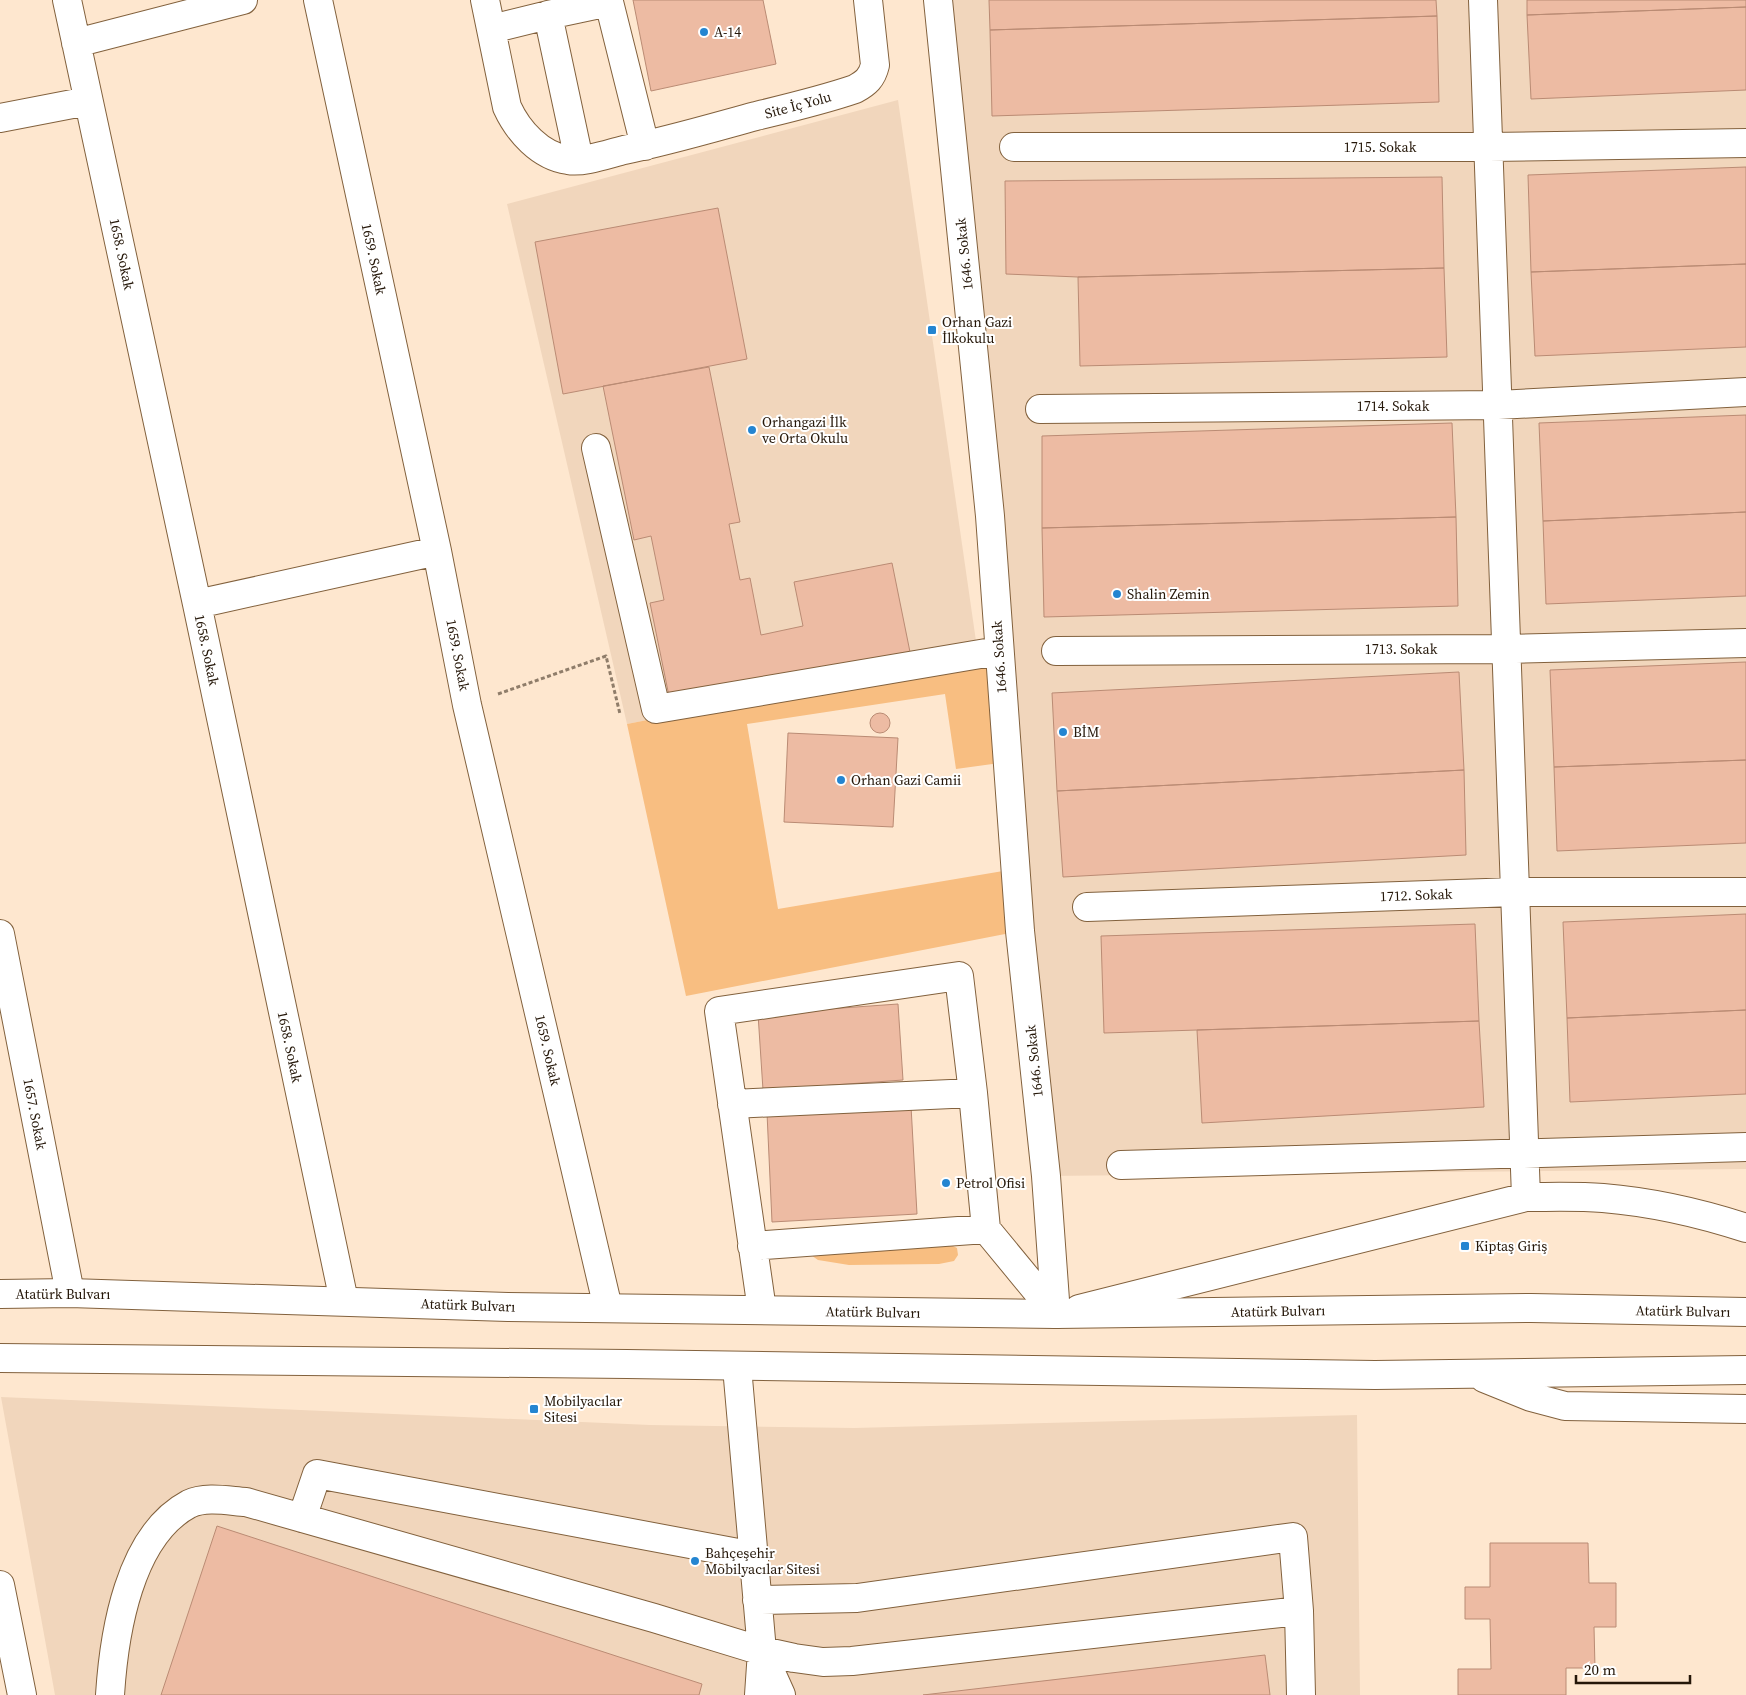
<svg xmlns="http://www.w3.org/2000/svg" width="1746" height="1695" viewBox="0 0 1746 1695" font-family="'Source Serif 4',serif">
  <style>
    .built { fill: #f1d6bc }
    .green { fill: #f8be81 }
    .building { fill: #edbba3; stroke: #ba8b74 }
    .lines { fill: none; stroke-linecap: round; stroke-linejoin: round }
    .minor-casing { stroke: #82613d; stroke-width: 30 }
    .major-casing { stroke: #82613d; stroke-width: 30 }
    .path { stroke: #8f7d6a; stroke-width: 3; stroke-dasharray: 4 2.5; stroke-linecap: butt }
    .minor { stroke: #fff; stroke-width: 28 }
    .major { stroke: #fff; stroke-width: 28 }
    .poi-dot { fill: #2485d1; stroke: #fff; stroke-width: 2 }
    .labels { text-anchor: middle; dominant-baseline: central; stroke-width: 4; stroke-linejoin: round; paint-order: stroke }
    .poi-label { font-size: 14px; fill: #251709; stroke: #fff; text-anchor: start }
    .street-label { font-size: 14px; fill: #251709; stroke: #fff }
  </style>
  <rect width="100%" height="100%" fill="#fee7cf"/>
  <!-- built -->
  <path class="built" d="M 938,0 L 1746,0 L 1746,1169 L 1046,1176 Z
    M 898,100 L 978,655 L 627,724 L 507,204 Z
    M 1,1397 L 650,1425 L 854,1428 L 1357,1415 L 1360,1695 L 55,1695 Z"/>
  <!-- green -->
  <path class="green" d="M 998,651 L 1007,762 L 956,769 L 945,694 L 747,724 L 778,909 L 1015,869 L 1020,931 L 686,996 L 627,724 Z
    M 947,1243 L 957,1248 L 958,1255 L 954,1261 L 939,1264 L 849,1265 L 818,1260 L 808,1253 Z"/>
  <!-- building -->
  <path class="building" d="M 633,0 L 763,0 L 776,64 L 651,91 Z
    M 989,0 L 1436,0 L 1437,16 L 990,30 Z
    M 1527,0 L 1746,0 L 1746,7 L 1527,15 Z
    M 1746,7 L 1746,90 L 1531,99 L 1527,15 Z
    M 1437,16 L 1439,102 L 992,116 L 990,30 Z
    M 1746,167 L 1746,264 L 1531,272 L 1528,175 Z
    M 1442,177 L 1444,268 L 1078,277 L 1006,274 L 1005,181 Z
    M 718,208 L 747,359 L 563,394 L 535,242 Z
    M 1746,264 L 1746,347 L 1535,356 L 1531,272 Z
    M 1444,268 L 1447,357 L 1080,366 L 1078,277 Z
    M 709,367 L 740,522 L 729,524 L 740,580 L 750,578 L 761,635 L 803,626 L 794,582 L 892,563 L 910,652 L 670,701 L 650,603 L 664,600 L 651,536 L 634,540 L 603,386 Z
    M 1746,415 L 1746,512 L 1543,521 L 1539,423 Z
    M 1452,423 L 1456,517 L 1042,528 L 1042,436 Z
    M 1746,512 L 1746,596 L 1546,604 L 1543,521 Z
    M 1456,517 L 1458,606 L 1044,617 L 1042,528 Z
    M 1746,662 L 1746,760 L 1554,767 L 1550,670 Z
    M 1459,672 L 1464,770 L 1057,791 L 1052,693 Z
    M870 723a10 10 0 1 1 20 0a10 10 0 1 1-20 0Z
    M 788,733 L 898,738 L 893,827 L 784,822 Z
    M 1746,760 L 1746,843 L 1557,851 L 1554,767 Z
    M 1464,770 L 1466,855 L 1063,877 L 1057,791 Z
    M 1746,914 L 1746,1010 L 1567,1018 L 1563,922 Z
    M 1475,924 L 1479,1021 L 1104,1033 L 1101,936 Z
    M 898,1004 L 903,1080 L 763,1090 L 758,1014 Z
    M 1746,1010 L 1746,1094 L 1570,1102 L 1567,1018 Z
    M 1479,1021 L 1484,1107 L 1202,1123 L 1197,1030 Z
    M 911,1106 L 917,1214 L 772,1222 L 767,1113 Z
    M 217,1526 L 702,1684 L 699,1695 L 161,1695 Z
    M 1490,1543 L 1588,1543 L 1589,1583 L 1616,1583 L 1616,1627 L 1594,1627 L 1595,1668 L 1566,1668 L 1566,1695 L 1458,1695 L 1458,1669 L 1491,1669 L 1490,1619 L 1465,1619 L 1465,1587 L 1490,1587 Z
    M 1265,1655 L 1270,1695 L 923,1695 Z"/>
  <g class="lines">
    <defs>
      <path id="minor" d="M 67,0 L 197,604 L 344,1301
        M 318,0 L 437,551 L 467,705 L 608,1308
        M 485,0 L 507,107 C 518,131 540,156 568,160 C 583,163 608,154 624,150 C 668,141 712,128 756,116 C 789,108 823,100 855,89 C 866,83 872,78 875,65 L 868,0
        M 938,0 L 990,516 L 1020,931 L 1046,1176 L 1056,1314
        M 1483,0 L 1526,1197
        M 491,29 L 548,15
        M 76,43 L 243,0
        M 0,118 L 88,101
        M 1014,147 L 1489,147 L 1746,143
        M 579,160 L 548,15 L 609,2 L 645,146
        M 1040,409 L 1498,405 L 1746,392
        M 596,448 L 656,709 L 998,651
        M 197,604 L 437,551
        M 1056,651 L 1506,649 L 1746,643
        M 1087,907 L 1515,892 L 1746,892
        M 0,934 L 70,1293
        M 732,1104 L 973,1093
        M 1121,1165 L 1746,1147
        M 752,1246 L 986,1229
        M 1079,1309 L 1526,1197 C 1551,1197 1577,1196 1603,1198 C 1651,1202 1700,1213 1746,1228
        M 762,1310 L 719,1011 L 959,976 L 973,1093 L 986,1229 L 1056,1314
        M 737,1367 L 762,1651 L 759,1695
        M 302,1518 L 317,1474 L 754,1556
        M 0,1585 L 22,1695
        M 757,1600 L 857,1598 L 1293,1537 L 1299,1611 L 1301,1695
        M 763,1655 L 781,1695
        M 110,1695 C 114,1633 129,1536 189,1504 C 206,1496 229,1501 246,1502 L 654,1618 L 762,1651 L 794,1658 L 823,1662 L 852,1661 L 1299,1611"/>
      <path id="major" d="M 0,1294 L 70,1293 L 508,1307 L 1056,1314 L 1531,1308 L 1746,1312
        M 0,1358 L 627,1364 L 1375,1375 L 1746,1370
        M 1484,1378 L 1531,1397 L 1565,1406 L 1746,1409"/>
    </defs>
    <!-- minor casing -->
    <use href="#minor" class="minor-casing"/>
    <!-- major casing -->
    <use href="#major" class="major-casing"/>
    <!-- path -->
    <path class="path" d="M 498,694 L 606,656 L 620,714"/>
    <!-- minor -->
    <use href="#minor" class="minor"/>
    <!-- major -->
    <use href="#major" class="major"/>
  </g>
  <!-- markers -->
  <g class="poi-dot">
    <circle cx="704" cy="32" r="5"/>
    <rect x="927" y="325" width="10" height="10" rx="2.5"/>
    <circle cx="752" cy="430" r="5"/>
    <circle cx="1117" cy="594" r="5"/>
    <circle cx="1063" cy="732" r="5"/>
    <circle cx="841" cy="780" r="5"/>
    <circle cx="946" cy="1183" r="5"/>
    <rect x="1460" y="1241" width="10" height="10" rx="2.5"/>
    <rect x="529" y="1404" width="10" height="10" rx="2.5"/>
    <circle cx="695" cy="1561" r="5"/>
  </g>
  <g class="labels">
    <!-- poi labels -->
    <g class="poi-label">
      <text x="714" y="32">A-14</text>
      <text x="942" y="322">Orhan Gazi<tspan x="942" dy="16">İlkokulu</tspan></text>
      <text x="762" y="422">Orhangazi İlk<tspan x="762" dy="16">ve Orta Okulu</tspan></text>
      <text x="1127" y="594">Shalin Zemin</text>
      <text x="1073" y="732">BİM</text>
      <text x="851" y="780">Orhan Gazi Camii</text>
      <text x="956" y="1183">Petrol Ofisi</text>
      <text x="1475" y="1246">Kiptaş Giriş</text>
      <text x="544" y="1401">Mobilyacılar<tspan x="544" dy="16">Sitesi</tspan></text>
      <text x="705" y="1553">Bahçeşehir<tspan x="705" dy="16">Mobilyacılar Sitesi</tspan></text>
    </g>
    <!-- street labels -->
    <g class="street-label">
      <text transform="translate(798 105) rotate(-15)">Site İç Yolu</text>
      <text x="1380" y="147">1715. Sokak</text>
      <text transform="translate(122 254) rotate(78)">1658. Sokak</text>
      <text transform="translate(964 254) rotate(-96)">1646. Sokak</text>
      <text transform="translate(374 259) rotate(78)">1659. Sokak</text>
      <text x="1393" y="406">1714. Sokak</text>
      <text x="1401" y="649">1713. Sokak</text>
      <text transform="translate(207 650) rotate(78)">1658. Sokak</text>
      <text transform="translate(458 655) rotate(79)">1659. Sokak</text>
      <text transform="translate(999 657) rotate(-94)">1646. Sokak</text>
      <text transform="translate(1416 895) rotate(-2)">1712. Sokak</text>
      <text transform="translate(290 1047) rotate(78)">1658. Sokak</text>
      <text transform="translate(548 1050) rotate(77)">1659. Sokak</text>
      <text transform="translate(1034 1061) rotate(-96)">1646. Sokak</text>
      <text transform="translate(35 1114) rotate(79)">1657. Sokak</text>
      <text x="63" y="1294">Atatürk Bulvarı</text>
      <text transform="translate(468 1305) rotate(2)">Atatürk Bulvarı</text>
      <text transform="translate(1278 1311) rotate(-1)">Atatürk Bulvarı</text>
      <text transform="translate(1683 1311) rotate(1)">Atatürk Bulvarı</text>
      <text transform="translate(873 1312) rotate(1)">Atatürk Bulvarı</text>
    </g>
  </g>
  <!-- scale -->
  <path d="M1576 1675v8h114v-8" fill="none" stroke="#251709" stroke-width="2.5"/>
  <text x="1584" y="1675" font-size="15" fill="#251709" stroke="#ffffff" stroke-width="4" paint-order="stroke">20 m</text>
</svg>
